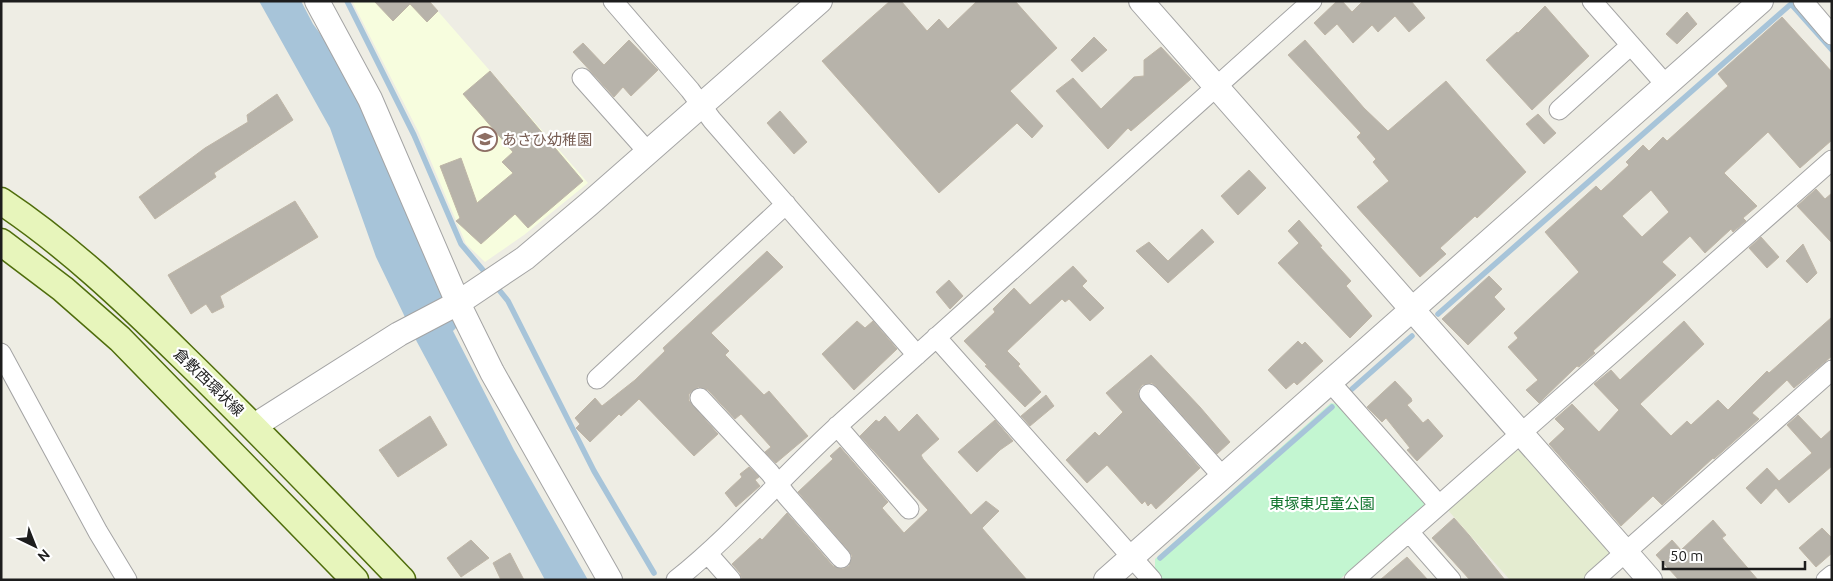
<svg xmlns="http://www.w3.org/2000/svg" width="1833" height="581" viewBox="0 0 1833 581" font-family="Ubuntu,'Noto Sans JP',sans-serif">
  <style>
    .education { fill: #f7fdde }
    .farmland { fill: #e4ecd0 }
    .park { fill: #c3f6d1 }
    .water { fill: #a7c4d9 }
    .lines { fill: none; stroke-linecap: round; stroke-linejoin: round }
    .stream { stroke: #a7c4d9; stroke-width: 5.5 }
    .building { fill: #b7b3aa; stroke: #bfb6a7; fill-rule: evenodd }
    .minor-casing { stroke: #a4a4a4; stroke-width: 21 }
    .tertiary-casing { stroke: #a4a4a4; stroke-width: 26 }
    .secondary-casing { stroke: #4f6d0c; stroke-width: 29 }
    .minor { stroke: #fff; stroke-width: 19 }
    .tertiary { stroke: #fff; stroke-width: 24 }
    .secondary { stroke: #e7f5bb; stroke-width: 26 }
    .labels { text-anchor: middle; dominant-baseline: central; stroke-width: 4.5; stroke-linejoin: round; paint-order: stroke }
    .education-label { font-size: 15px; fill: #785e54; stroke: #fff; text-anchor: start }
    .street-label { font-size: 15px; fill: #1d1d1d; stroke: #fff }
    .park-label { font-size: 15px; fill: #12752e; stroke: #fff }
  </style>
  <rect width="100%" height="100%" fill="#eeede4"/>
  <!-- education -->
  <path class="education" d="M 352,1 L 429,1 L 588,183 L 524,235 L 485,262 L 466,244 L 418,131 Z"/>
  <!-- farmland -->
  <path class="farmland" d="M 1513,450 L 1521,451 L 1609,549 L 1609,559 L 1586,580 L 1510,580 L 1446,508 Z"/>
  <!-- park -->
  <path class="park" d="M 1331,403 L 1343,405 L 1424,495 L 1424,505 L 1339,580 L 1163,580 L 1155,571 L 1155,559 Z"/>
  <!-- water -->
  <path class="water" d="M 259,1 L 301,1 L 313,24 L 339,59 L 358,97 L 439,289 L 457,327 L 453,331 L 514,450 L 588,580 L 545,580 L 417,342 L 376,257 L 330,128 Z"/>
  <g class="lines">
    <!-- stream -->
    <path class="stream" d="M 347,1 L 414,135 L 461,244 L 488,276
      M 495,285 L 508,301 L 594,471 L 654,573
      M 1438,314 L 1791,4 L 1832,50
      M 1352,389 L 1412,336
      M 1160,558 L 1332,407"/>
  </g>
  <!-- building -->
  <path class="building" d="M 374,1 L 429,1 L 438,11 L 427,22 L 410,4 L 393,21 Z
    M 890,1 L 901,1 L 927,31 L 939,19 L 948,29 L 977,1 L 1015,1 L 1057,48 L 1010,91 L 1043,126 L 1032,138 L 1017,123 L 939,193 L 822,61 Z
    M 1337,1 L 1342,1 L 1352,12 L 1363,1 L 1411,1 L 1425,18 L 1409,32 L 1395,16 L 1378,32 L 1372,25 L 1353,43 L 1337,24 L 1325,35 L 1314,23 Z
    M 1545,6 L 1589,56 L 1532,110 L 1486,60 L 1517,32 L 1518,33 Z
    M 1687,12 L 1697,24 L 1677,44 L 1666,34 Z
    M 1782,17 L 1832,72 L 1832,140 L 1800,168 L 1768,132 L 1724,173 L 1757,206 L 1743,218 L 1746,221 L 1733,232 L 1731,229 L 1705,253 L 1690,236 L 1662,262 L 1676,275 L 1593,351 L 1595,353 L 1579,367 L 1577,366 L 1539,403 L 1526,390 L 1538,380 L 1508,347 L 1518,338 L 1514,333 L 1579,272 L 1545,232 L 1596,186 L 1601,191 L 1629,165 L 1626,162 L 1643,145 L 1649,151 L 1663,137 L 1667,141 L 1728,86 L 1718,74 ZM 1651,190 L 1669,212 L 1642,237 L 1622,216 Z
    M 1094,37 L 1107,50 L 1082,72 L 1071,60 Z
    M 629,40 L 658,70 L 631,96 L 623,87 L 614,97 L 573,52 L 583,43 L 604,65 Z
    M 1305,40 L 1364,108 L 1388,131 L 1446,81 L 1526,172 L 1477,218 L 1475,216 L 1440,248 L 1446,254 L 1420,277 L 1357,207 L 1389,181 L 1373,162 L 1376,159 L 1357,137 L 1361,133 L 1288,55 Z
    M 1161,47 L 1191,79 L 1131,131 L 1128,128 L 1108,149 L 1056,91 L 1073,78 L 1101,109 L 1134,77 L 1144,76 L 1144,60 Z
    M 490,71 L 583,181 L 528,228 L 515,214 L 481,244 L 456,221 L 460,218 L 440,166 L 461,158 L 477,203 L 513,173 L 502,162 L 513,152 L 463,94 Z
    M 277,94 L 293,120 L 214,173 L 216,177 L 155,219 L 139,197 L 205,148 L 248,122 L 247,115 Z
    M 780,111 L 807,142 L 794,154 L 767,123 Z
    M 1538,114 L 1556,133 L 1544,144 L 1526,124 Z
    M 1249,170 L 1266,188 L 1238,215 L 1221,196 Z
    M 1816,189 L 1825,199 L 1832,193 L 1832,243 L 1797,206 Z
    M 295,201 L 318,237 L 220,296 L 224,307 L 212,313 L 206,304 L 191,314 L 168,275 Z
    M 1299,220 L 1322,246 L 1320,247 L 1351,281 L 1346,286 L 1372,316 L 1350,338 L 1278,263 L 1299,243 L 1288,231 Z
    M 1202,229 L 1214,242 L 1168,283 L 1136,251 L 1149,242 L 1168,261 Z
    M 1761,237 L 1779,257 L 1767,268 L 1749,248 Z
    M 1803,244 L 1817,273 L 1807,283 L 1786,261 Z
    M 767,251 L 783,267 L 711,333 L 729,351 L 725,355 L 764,395 L 769,391 L 808,436 L 776,463 L 765,452 L 771,447 L 741,414 L 735,419 L 708,390 L 698,387 L 689,394 L 689,401 L 718,434 L 694,456 L 639,399 L 621,416 L 619,414 L 590,442 L 576,428 L 580,424 L 575,418 L 595,398 L 602,406 L 635,380 L 665,351 L 663,348 Z
    M 1073,266 L 1087,281 L 1082,286 L 1104,308 L 1090,321 L 1069,299 L 1065,302 L 1062,299 L 1007,351 L 1020,364 L 1018,366 L 1041,392 L 1025,407 L 985,366 L 987,365 L 964,341 L 995,312 L 993,309 L 1014,288 L 1030,305 Z
    M 1489,276 L 1502,289 L 1494,297 L 1505,309 L 1468,345 L 1442,319 Z
    M 949,280 L 963,296 L 950,309 L 936,292 Z
    M 1832,317 L 1832,356 L 1794,388 L 1787,380 L 1752,413 L 1759,419 L 1714,459 L 1713,458 L 1662,505 L 1653,496 L 1621,526 L 1549,444 L 1565,429 L 1555,419 L 1572,404 L 1599,432 L 1619,410 L 1594,384 L 1611,370 L 1620,380 L 1684,321 L 1704,344 L 1640,404 L 1671,436 L 1687,421 L 1691,425 L 1718,400 L 1728,410 L 1767,371 L 1769,373 Z
    M 857,321 L 865,328 L 873,321 L 897,349 L 854,390 L 822,354 Z
    M 1298,341 L 1302,345 L 1305,342 L 1323,361 L 1297,385 L 1294,382 L 1286,389 L 1268,370 Z
    M 1151,355 L 1200,407 L 1230,442 L 1217,454 L 1157,387 L 1152,383 L 1142,385 L 1138,391 L 1141,401 L 1200,468 L 1156,509 L 1151,503 L 1148,506 L 1145,501 L 1142,504 L 1107,465 L 1087,483 L 1066,460 L 1095,432 L 1099,436 L 1123,412 L 1106,393 Z
    M 1395,381 L 1411,398 L 1412,401 L 1407,405 L 1423,423 L 1428,419 L 1443,436 L 1417,461 L 1407,450 L 1410,448 L 1386,418 L 1382,422 L 1367,407 Z
    M 1046,395 L 1054,406 L 1030,426 L 1021,416 Z
    M 917,414 L 939,439 L 921,455 L 923,459 L 971,515 L 986,501 L 999,511 L 982,528 L 1027,580 L 742,580 L 740,573 L 732,564 L 760,538 L 762,540 L 787,513 L 833,566 L 843,569 L 849,566 L 852,556 L 849,551 L 798,492 L 833,459 L 830,456 L 840,447 L 888,502 L 882,508 L 904,533 L 928,510 L 860,436 L 876,420 L 879,422 L 885,416 L 899,432 Z
    M 1798,415 L 1821,439 L 1832,429 L 1832,466 L 1789,503 L 1776,488 L 1761,504 L 1746,488 L 1767,468 L 1779,481 L 1812,453 L 1787,425 Z
    M 430,416 L 447,445 L 398,477 L 379,450 Z
    M 995,420 L 1013,441 L 1000,450 L 977,472 L 958,452 Z
    M 749,467 L 759,477 L 755,480 L 760,486 L 736,507 L 725,493 L 742,477 L 740,474 Z
    M 1454,518 L 1469,535 L 1505,580 L 1470,580 L 1432,538 Z
    M 1713,520 L 1726,535 L 1722,538 L 1758,580 L 1679,580 L 1656,555 L 1672,540 L 1681,550 Z
    M 1822,528 L 1832,538 L 1832,553 L 1816,567 L 1799,548 Z
    M 471,540 L 489,558 L 461,577 L 447,558 Z
    M 510,553 L 524,580 L 501,580 L 493,563 Z
    M 1407,557 L 1428,580 L 1380,580 Z"/>
  <g class="lines">
    <defs>
      <path id="minor" d="M 613,1 L 690,90 L 712,120 L 917,355
        M 1592,1 L 1666,85
        M 1803,1 L 1832,35
        M 582,78 L 648,152
        M 1559,110 L 1631,45
        M 936,337 L 1152,580
        M 1,353 L 98,532 L 127,580
        M 597,379 L 786,204
        M 1330,382 L 1439,505
        M 1149,394 L 1223,477
        M 700,398 L 770,473 L 786,495 L 841,558
        M 837,426 L 909,509
        M 1409,532 L 1451,580
        M 708,554 L 731,580
        M 676,580 C 736,532 785,473 842,422 C 998,281 1155,141 1312,1
        M 1354,580 L 1832,160
        M 1594,580 L 1832,370
        M 1826,580 L 1832,575"/>
      <path id="tertiary" d="M 317,1 L 370,99 L 458,303 L 492,372 L 610,580
        M 1141,1 L 1650,580
        M 254,426 L 399,334 L 458,303 L 525,258 L 589,204 L 820,1
        M 1106,580 L 1761,1"/>
      <path id="secondary" d="M 1,201 C 67,245 125,300 182,356 C 257,429 329,504 402,580
        M 1,242 L 63,289 L 120,339 L 355,580"/>
    </defs>
    <!-- minor casing -->
    <use href="#minor" class="minor-casing"/>
    <!-- tertiary casing -->
    <use href="#tertiary" class="tertiary-casing"/>
    <!-- secondary casing -->
    <use href="#secondary" class="secondary-casing"/>
    <!-- minor -->
    <use href="#minor" class="minor"/>
    <!-- tertiary -->
    <use href="#tertiary" class="tertiary"/>
    <!-- secondary -->
    <use href="#secondary" class="secondary"/>
  </g>
  <!-- icons -->
  <defs>
    <symbol id="school-ring" viewBox="-11 -11 22 22"><circle r="9.5" fill="#fff" stroke="#8d6e63" stroke-width="1.5"/><path d="M0-5L7-2L0 1L-7-2ZM-4 1L0 2.5L4 1V4Q0 6-4 4Z" fill="#8d6e63"/></symbol>
  </defs>
  <g fill-rule="evenodd">
    <use href="#school-ring" x="471" y="125" width="28" height="28"/>
  </g>
  <g class="labels">
    <!-- education labels -->
    <g class="education-label">
      <text x="502" y="139">あさひ幼稚園</text>
    </g>
    <!-- street labels -->
    <g class="street-label">
      <text transform="translate(209 382) rotate(44)">倉敷西環状線</text>
    </g>
    <!-- park labels -->
    <g class="park-label">
      <text x="1322" y="503">東塚東児童公園</text>
    </g>
  </g>
  <!-- border -->
  <rect width="1833" height="581" fill="none" stroke="#1d1d1d" stroke-width="5"/>
  <!-- north arrow -->
  <g transform="translate(35 546) rotate(137)" stroke="#ffffff" stroke-width="4" paint-order="stroke">
  <path d="M0-4L9 19L0 12L-9 19Z" fill="#1d1d1d"/>
  <text y="-8" font-size="14" font-weight="bold" text-anchor="middle" fill="#1d1d1d">N</text>
  </g>
  <!-- scale -->
  <path d="M1663 561v8h142v-8" fill="none" stroke="#1d1d1d" stroke-width="2.5"/>
  <text x="1670" y="561" font-size="15" fill="#1d1d1d" stroke="#ffffff" stroke-width="4" paint-order="stroke">50 m</text>
</svg>
